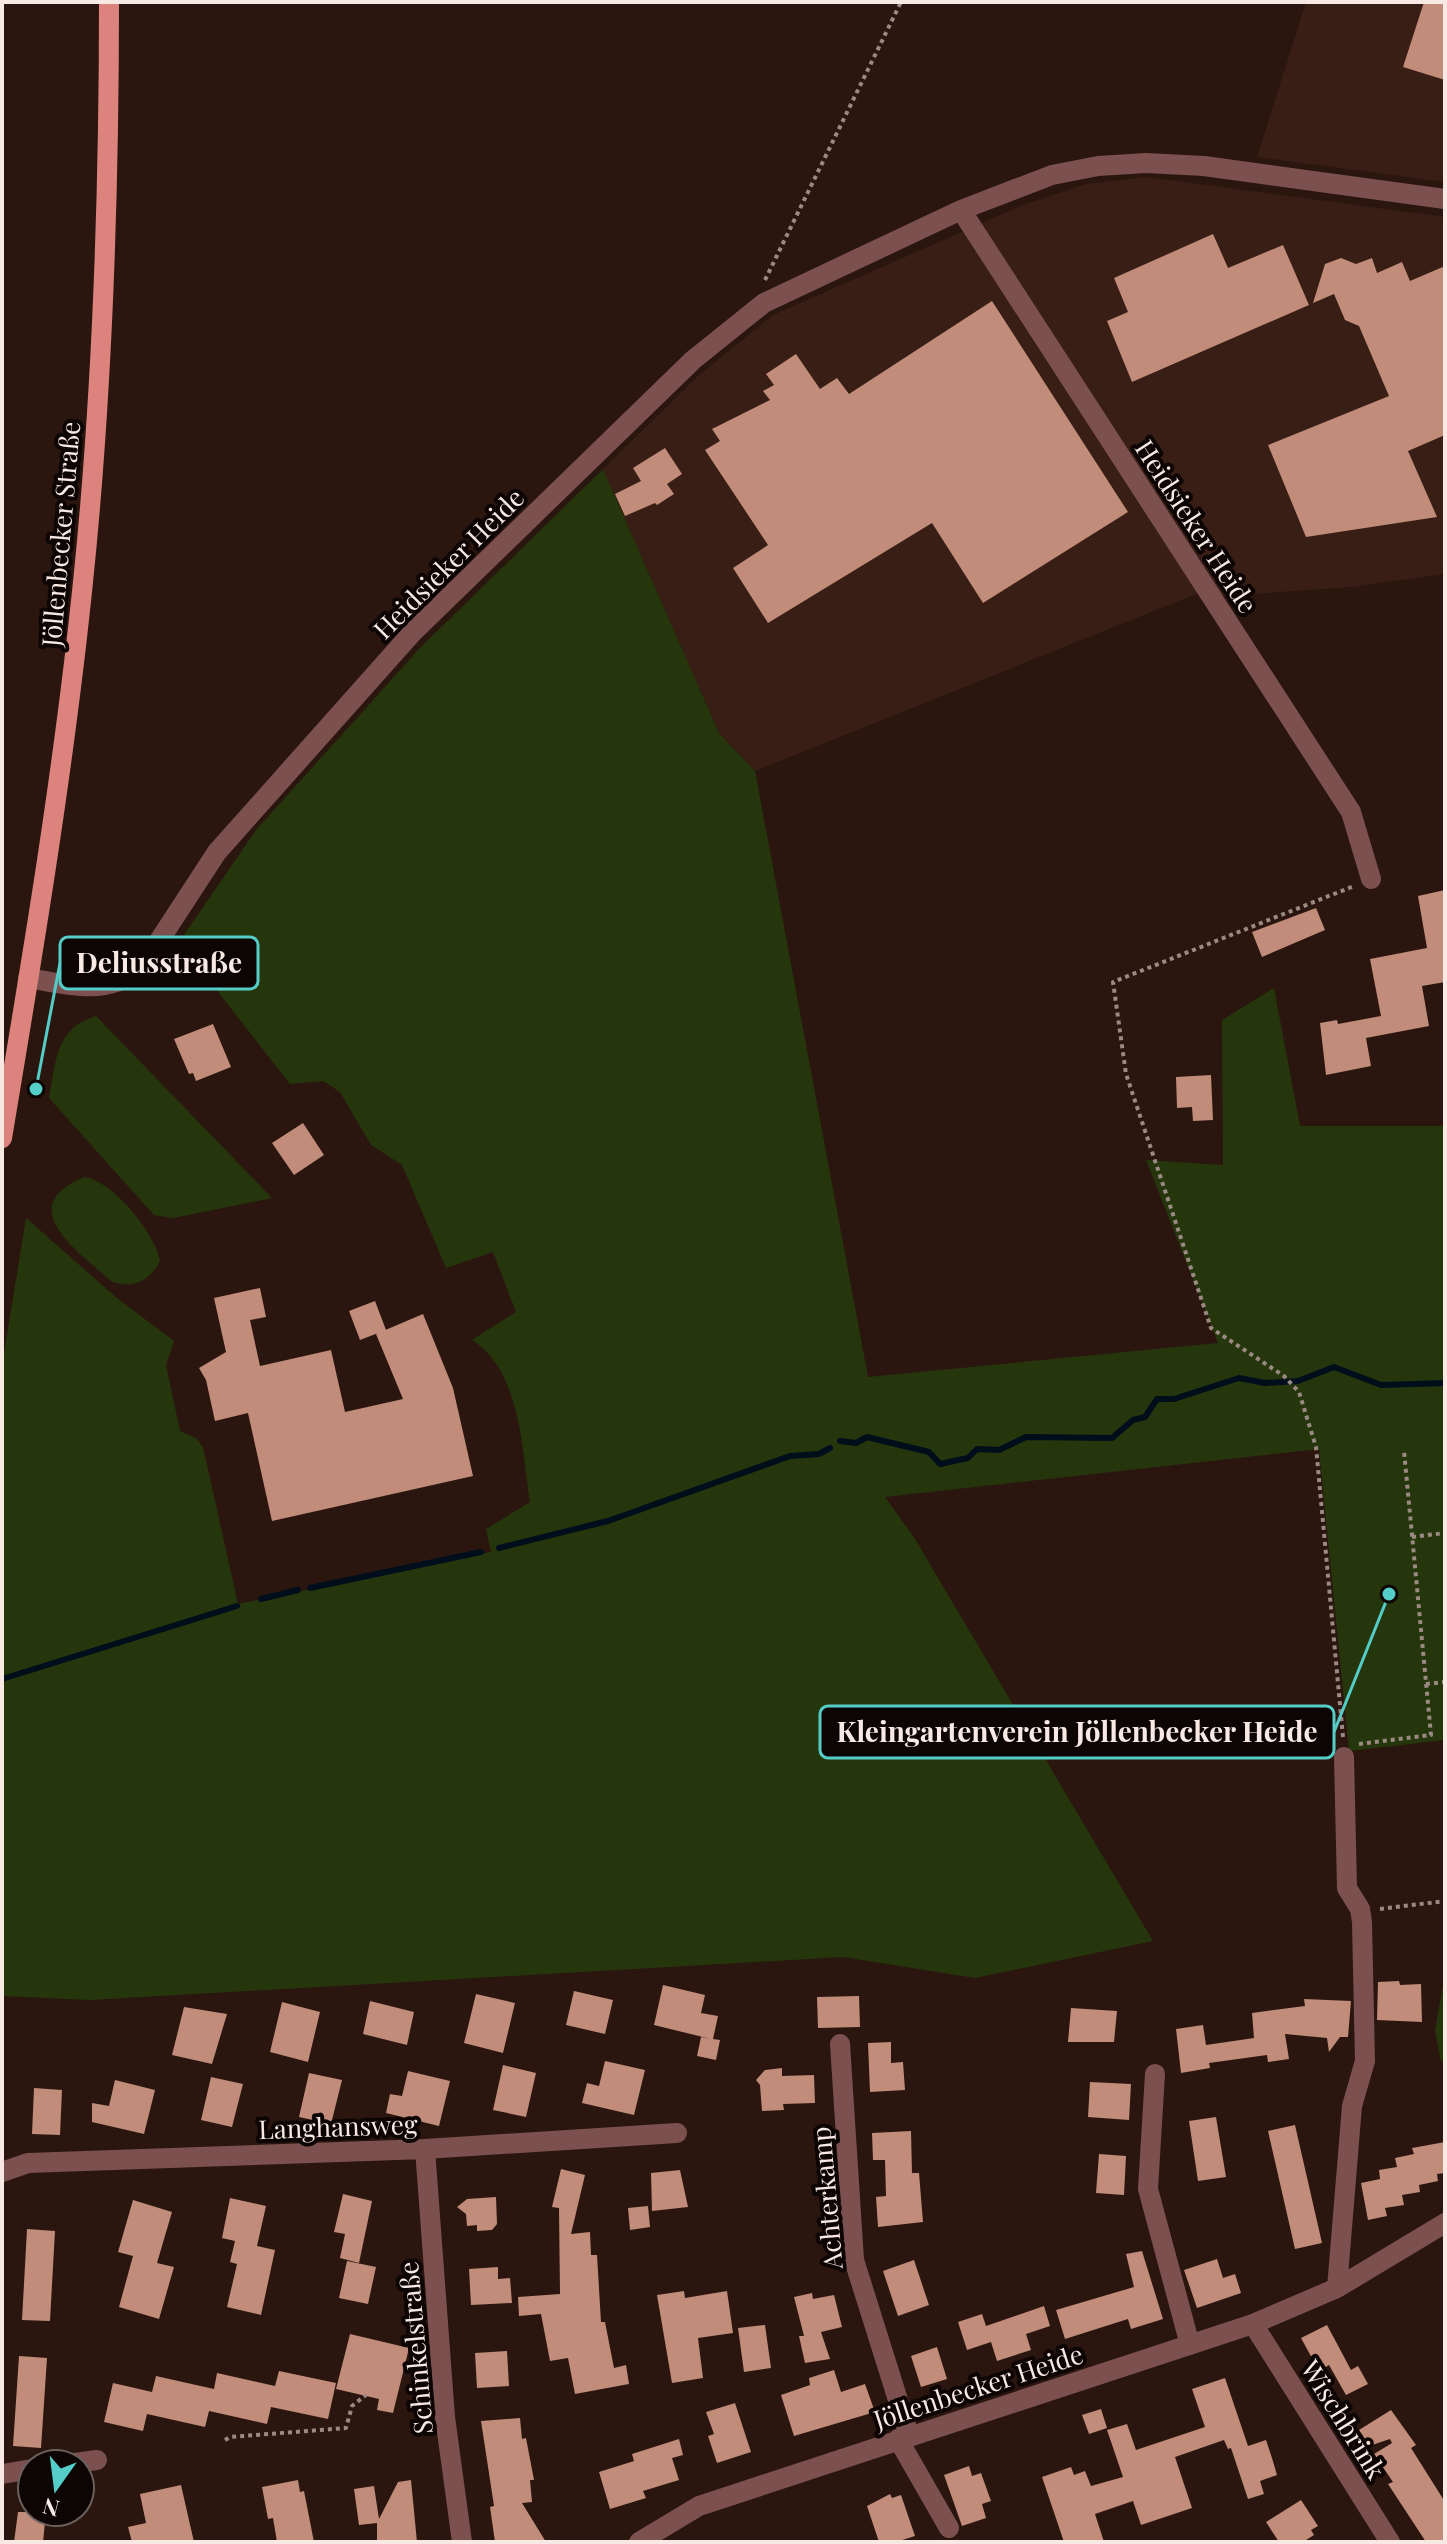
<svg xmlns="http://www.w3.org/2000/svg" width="1447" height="2544" viewBox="0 0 1447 2544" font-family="'Playfair Display',serif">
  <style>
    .built { fill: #381e14 }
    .green { fill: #25360c }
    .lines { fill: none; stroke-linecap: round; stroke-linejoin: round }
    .stream { stroke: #000e1c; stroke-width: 6 }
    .building { fill: #c18c79 }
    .path { stroke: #9b8983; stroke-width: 4; stroke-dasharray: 4 4; stroke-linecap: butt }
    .minor { stroke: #7c504e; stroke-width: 20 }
    .major { stroke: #dc837e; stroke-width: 20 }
    .labels { text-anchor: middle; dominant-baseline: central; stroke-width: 8; stroke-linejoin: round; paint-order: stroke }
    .street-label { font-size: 26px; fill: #f8e9e4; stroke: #0d0503 }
    .leader { fill: none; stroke: #54cdc8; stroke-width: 3 }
    .callout-dot { fill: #54cdc8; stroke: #0d0503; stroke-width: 3 }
    .callout { fill: #0d0503; stroke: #54cdc8; stroke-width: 3 }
    .callout-label { font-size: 28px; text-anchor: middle; font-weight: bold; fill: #f8e9e4 }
  </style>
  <rect width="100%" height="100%" fill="#2a160f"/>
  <!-- built -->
  <path class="built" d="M 1306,2 L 1445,2 L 1445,182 L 1257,157 Z
    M 1147,177 L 1445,217 L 1445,574 L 1351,587 L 1226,596 L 1196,594 L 755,771 L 719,733 L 603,469 L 698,376 L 773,315 L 1023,205 L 1086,184 Z"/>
  <!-- green -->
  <path class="green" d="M 603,469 L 719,733 L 755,771 L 868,1377 L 1218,1343 L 1146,1160 L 1223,1165 L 1222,1020 L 1274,988 L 1300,1126 L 1445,1126 L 1445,1740 L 1349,1751 L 1319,1449 L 885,1497 L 915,1539 L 1153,1941 L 975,1978 L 843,1957 L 90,2000 L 2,1996 L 2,1366 L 26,1218 L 117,1298 L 174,1341 L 166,1365 L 180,1431 L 196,1438 L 203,1447 L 238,1604 L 491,1552 L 486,1529 L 530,1502 C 522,1450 521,1371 472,1340 L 516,1312 L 493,1252 L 446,1268 L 402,1165 L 371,1145 L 340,1092 L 323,1081 L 290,1084 L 179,942 L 256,830 L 420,648 Z
    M 96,1016 L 272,1198 L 173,1218 L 154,1215 L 49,1098 C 56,1062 55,1028 96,1016 Z
    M 84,1177 C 112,1180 156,1234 160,1261 C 150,1281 133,1289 112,1282 C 80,1252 11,1208 84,1177 Z
    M 1445,1973 L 1445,2061 L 1441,2061 L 1435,2031 Z"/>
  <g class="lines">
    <!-- stream -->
    <path class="stream" d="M 840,1441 L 856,1443 L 867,1437 L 929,1452 L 940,1464 L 968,1458 L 977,1449 L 999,1450 L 1026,1437 L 1112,1438 L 1133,1420 L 1145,1417 L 1157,1399 L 1174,1399 L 1239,1378 L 1265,1383 L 1298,1381 L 1334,1367 L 1381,1385 L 1445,1383
      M 499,1548 L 608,1521 L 790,1456 L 819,1454 L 830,1448
      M 310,1588 L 481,1552
      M 261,1599 L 298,1590
      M 2,1679 L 237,1606"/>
  </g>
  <!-- building -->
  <path class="building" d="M 1424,2 L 1445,2 L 1445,80 L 1403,67 Z
    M 1213,234 L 1228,268 L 1283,245 L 1309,305 L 1132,382 L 1107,321 L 1128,312 L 1114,278 Z
    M 1341,258 L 1356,264 L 1372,258 L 1377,273 L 1402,262 L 1410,281 L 1445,266 L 1445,435 L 1408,451 L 1437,517 L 1306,537 L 1268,445 L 1389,396 L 1359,326 L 1345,320 L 1334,294 L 1313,303 L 1325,264 Z
    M 992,301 L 1128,512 L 983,603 L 932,523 L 768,623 L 733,568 L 768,545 L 705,450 L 720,441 L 712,429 L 770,400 L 763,391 L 774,385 L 766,374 L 796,354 L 820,389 L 837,378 L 849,394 Z
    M 665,448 L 682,474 L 667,484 L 674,494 L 657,505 L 655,503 L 625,516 L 615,494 L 641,481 L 633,468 Z
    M 1445,890 L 1445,982 L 1422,986 L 1429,1026 L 1366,1038 L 1371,1066 L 1326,1075 L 1320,1023 L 1337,1020 L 1338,1024 L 1381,1016 L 1370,959 L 1427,948 L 1418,896 Z
    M 1316,908 L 1325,930 L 1262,957 L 1252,932 Z
    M 213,1024 L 231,1067 L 196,1081 L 193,1073 L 189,1074 L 174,1039 Z
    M 1211,1075 L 1213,1120 L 1193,1121 L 1192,1107 L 1177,1108 L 1176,1077 Z
    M 303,1123 L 324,1155 L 294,1175 L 272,1143 Z
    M 260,1288 L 266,1317 L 250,1320 L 260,1366 L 331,1350 L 345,1412 L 403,1399 L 376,1334 L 423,1314 L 453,1388 L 473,1476 L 272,1521 L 248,1413 L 215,1421 L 206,1380 L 199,1368 L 226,1352 L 214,1298 Z
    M 375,1301 L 386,1330 L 360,1340 L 349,1311 Z
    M 1399,1981 L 1400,1985 L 1421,1984 L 1422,2022 L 1377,2020 L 1378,1982 Z
    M 663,1985 L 705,1995 L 701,2013 L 718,2016 L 713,2039 L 720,2040 L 716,2060 L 697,2056 L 701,2037 L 711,2039 L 654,2025 Z
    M 574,1991 L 613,2000 L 605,2034 L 566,2025 Z
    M 476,1994 L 515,2003 L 503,2053 L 464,2043 Z
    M 859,1996 L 860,2027 L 818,2028 L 817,1997 Z
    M 1304,1999 L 1351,2001 L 1348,2037 L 1340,2037 L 1329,2052 L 1327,2038 L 1285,2034 L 1289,2059 L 1268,2062 L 1267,2055 L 1209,2063 L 1210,2068 L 1181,2073 L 1176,2029 L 1203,2025 L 1206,2045 L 1254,2038 L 1252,2013 L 1305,2006 Z
    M 370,2001 L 414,2012 L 407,2045 L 363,2034 Z
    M 282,2002 L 320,2012 L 308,2062 L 270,2052 Z
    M 184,2007 L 227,2014 L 212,2064 L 172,2055 Z
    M 1071,2008 L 1117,2011 L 1114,2042 L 1068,2042 Z
    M 891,2042 L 891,2063 L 903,2062 L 905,2090 L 870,2092 L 868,2043 Z
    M 605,2061 L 645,2070 L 634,2115 L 582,2103 L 587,2083 L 599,2086 Z
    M 503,2065 L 536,2073 L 526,2117 L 493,2110 Z
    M 782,2068 L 782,2076 L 814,2075 L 815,2103 L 783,2104 L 784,2110 L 762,2111 L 760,2085 L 756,2080 L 765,2070 Z
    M 408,2071 L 450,2081 L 439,2126 L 386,2113 L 390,2094 L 402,2096 Z
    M 309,2073 L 342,2080 L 331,2124 L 299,2117 Z
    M 211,2077 L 243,2084 L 232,2127 L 201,2120 Z
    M 115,2080 L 155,2090 L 144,2134 L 92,2122 L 92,2103 L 109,2106 Z
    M 1090,2082 L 1131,2084 L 1129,2120 L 1088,2117 Z
    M 34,2088 L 62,2090 L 60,2135 L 32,2134 Z
    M 1216,2117 L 1226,2177 L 1198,2181 L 1189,2121 Z
    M 1295,2125 L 1322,2243 L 1295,2249 L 1268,2131 Z
    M 911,2131 L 912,2173 L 919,2173 L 923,2222 L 878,2227 L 876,2197 L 886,2196 L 885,2160 L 873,2160 L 872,2133 Z
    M 1445,2142 L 1445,2173 L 1437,2174 L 1438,2181 L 1419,2185 L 1420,2192 L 1402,2195 L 1404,2205 L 1385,2208 L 1387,2216 L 1368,2220 L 1361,2183 L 1380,2179 L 1379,2170 L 1397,2167 L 1395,2158 L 1414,2154 L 1412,2148 Z
    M 1099,2154 L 1126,2156 L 1124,2195 L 1096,2193 Z
    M 561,2169 L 585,2175 L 571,2234 L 590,2232 L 591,2255 L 597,2255 L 601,2322 L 605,2322 L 614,2368 L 626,2365 L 629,2384 L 575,2394 L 568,2358 L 550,2361 L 541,2314 L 519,2316 L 518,2297 L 560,2294 L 559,2208 L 552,2207 Z
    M 680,2170 L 688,2207 L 652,2211 L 651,2173 Z
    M 343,2194 L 372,2201 L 359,2263 L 340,2258 L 345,2234 L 334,2232 Z
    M 496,2197 L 497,2224 L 492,2230 L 477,2231 L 477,2225 L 467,2226 L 466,2214 L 457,2207 L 467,2199 Z
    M 230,2198 L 266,2206 L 257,2246 L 275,2250 L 261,2315 L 227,2307 L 237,2264 L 230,2262 L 235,2241 L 222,2238 Z
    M 133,2200 L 172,2212 L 157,2263 L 174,2267 L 159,2319 L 119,2307 L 133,2256 L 118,2252 Z
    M 648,2206 L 650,2227 L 630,2230 L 628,2208 Z
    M 27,2229 L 55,2231 L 50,2321 L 22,2320 Z
    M 1142,2251 L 1163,2319 L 1131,2329 L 1128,2319 L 1065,2339 L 1056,2310 L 1134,2287 L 1126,2254 Z
    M 1217,2259 L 1223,2278 L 1235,2274 L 1241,2293 L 1197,2308 L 1184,2270 Z
    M 914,2260 L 929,2305 L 898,2316 L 883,2271 Z
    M 347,2261 L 376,2267 L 368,2304 L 339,2298 Z
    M 498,2267 L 498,2279 L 510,2278 L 512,2303 L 471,2305 L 469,2269 Z
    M 684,2291 L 685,2298 L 727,2291 L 733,2333 L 698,2338 L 703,2378 L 672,2383 L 657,2295 Z
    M 812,2293 L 813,2299 L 834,2295 L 842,2327 L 821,2332 L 830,2359 L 805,2363 L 799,2336 L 804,2336 L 794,2297 Z
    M 1044,2306 L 1050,2326 L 1026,2334 L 1031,2350 L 997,2361 L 991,2342 L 967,2350 L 958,2322 L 982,2314 L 986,2326 Z
    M 765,2325 L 771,2368 L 744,2372 L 738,2328 Z
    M 1327,2325 L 1351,2370 L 1358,2366 L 1368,2384 L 1346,2395 L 1329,2365 L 1319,2371 L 1301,2338 Z
    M 350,2334 L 409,2348 L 393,2413 L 377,2410 L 379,2399 L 336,2389 Z
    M 937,2347 L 947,2379 L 921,2387 L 911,2356 Z
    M 507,2351 L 509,2386 L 477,2388 L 475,2353 Z
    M 19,2356 L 47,2358 L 41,2448 L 13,2446 Z
    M 834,2370 L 841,2392 L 865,2384 L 875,2412 L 794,2436 L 781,2395 L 810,2385 L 809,2378 Z
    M 279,2371 L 336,2383 L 328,2419 L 271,2407 L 267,2424 L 209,2411 L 205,2427 L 147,2414 L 143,2431 L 104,2422 L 113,2383 L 152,2392 L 156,2376 L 214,2389 L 217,2373 L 275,2386 Z
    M 1225,2378 L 1248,2446 L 1266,2440 L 1272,2458 L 1277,2475 L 1260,2481 L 1264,2494 L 1248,2499 L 1231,2448 L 1228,2449 L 1224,2440 L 1175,2457 L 1192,2508 L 1141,2525 L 1133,2501 L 1095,2514 L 1104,2542 L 1064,2542 L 1042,2477 L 1071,2467 L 1074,2475 L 1085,2471 L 1091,2486 L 1123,2477 L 1107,2430 L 1127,2424 L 1136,2450 L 1205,2427 L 1192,2389 Z
    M 735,2403 L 751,2452 L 717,2463 L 708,2436 L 714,2434 L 706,2412 Z
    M 1101,2409 L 1107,2428 L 1089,2434 L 1082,2415 Z
    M 1391,2410 L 1416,2445 L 1411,2448 L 1445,2502 L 1445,2542 L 1426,2542 L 1388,2484 L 1393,2482 L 1374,2454 L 1392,2443 L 1390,2439 L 1369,2446 L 1359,2430 Z
    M 520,2418 L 522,2439 L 526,2438 L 534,2480 L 530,2480 L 532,2502 L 522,2503 L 546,2542 L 495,2542 L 490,2507 L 494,2506 L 481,2421 Z
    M 679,2439 L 683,2455 L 672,2458 L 679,2480 L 643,2491 L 646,2498 L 610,2509 L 599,2472 L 634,2461 L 632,2454 Z
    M 969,2466 L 972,2476 L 981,2473 L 991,2501 L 982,2504 L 986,2518 L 962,2526 L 944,2475 Z
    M 298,2480 L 300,2492 L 304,2491 L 314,2542 L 277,2542 L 273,2518 L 268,2519 L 262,2487 Z
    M 411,2480 L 417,2542 L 377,2542 L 377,2523 L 359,2525 L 354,2489 L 374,2486 L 379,2519 L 398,2482 Z
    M 181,2485 L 194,2542 L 132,2542 L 128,2527 L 146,2523 L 140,2494 Z
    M 890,2494 L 892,2498 L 901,2495 L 915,2536 L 896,2542 L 879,2542 L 867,2506 Z
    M 1301,2500 L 1318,2526 L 1311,2530 L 1314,2535 L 1303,2542 L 1279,2542 L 1266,2522 Z
    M 18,2512 L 46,2512 L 43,2542 L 14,2542 Z"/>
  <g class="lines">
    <!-- path -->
    <path class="path" d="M 765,280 L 901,2
      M 1412,1537 L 1445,1533
      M 1426,1684 L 1445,1682
      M 1343,1737 L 1316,1447 L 1299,1392 L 1284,1376 L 1211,1328 L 1126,1074 L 1113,982 L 1354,886
      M 1359,1744 L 1431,1735 L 1404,1451
      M 1380,1909 L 1445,1901
      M 225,2440 L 230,2437 L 346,2428 L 352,2406 L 366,2395"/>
    <!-- minor -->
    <path class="minor" d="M 961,210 L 1351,812 L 1371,879
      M 28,978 C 69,985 104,996 140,970 L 217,852 L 412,633 L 693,360 L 764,303 L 961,210 L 1052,175 L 1098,166 L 1146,163 L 1204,166 L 1445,199
      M 840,2044 L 854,2260 L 909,2435
      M 1155,2074 L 1148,2189 L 1190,2345
      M 425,2149 L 445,2417 L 462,2542
      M 2,2172 L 28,2163 L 425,2149 L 677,2133
      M 1337,2288 L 1352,2106 L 1365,2061 L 1362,1922 L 1360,1909 L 1347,1888 L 1344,1757
      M 1253,2324 L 1390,2542
      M 898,2439 L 949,2528
      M 67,2464 L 97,2460
      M 2,2474 L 32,2469
      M 639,2542 L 699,2506 L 1253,2324 L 1337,2288 L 1445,2223"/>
    <!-- major -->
    <path class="major" d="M 2,1138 C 33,953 64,768 83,582 C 103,389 109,196 109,2"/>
  </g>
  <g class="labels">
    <!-- street labels -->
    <g class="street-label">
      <text transform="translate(1197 526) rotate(57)">Heidsieker Heide</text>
      <text transform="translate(60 534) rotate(-85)">Jöllenbecker Straße</text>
      <text transform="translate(448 563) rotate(-45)">Heidsieker Heide</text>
      <text transform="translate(338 2126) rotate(-2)">Langhansweg</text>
      <text transform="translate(826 2198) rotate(-95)">Achterkamp</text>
      <text transform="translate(415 2348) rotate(-95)">Schinkelstraße</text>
      <text transform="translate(978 2386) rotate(-18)">Jöllenbecker Heide</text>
      <text transform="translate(1344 2419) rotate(58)">Wischbrink</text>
    </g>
  </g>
  <!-- callouts -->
  <path class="leader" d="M36 1089L60 963M1389 1594L1334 1732"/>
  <g class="callout-dot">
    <circle cx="36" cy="1089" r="8"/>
    <circle cx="1389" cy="1594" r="8"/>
  </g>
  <g class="callout">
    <rect x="60" y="937" width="198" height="52" rx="8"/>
    <rect x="820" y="1706" width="514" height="52" rx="8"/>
  </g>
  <g class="callout-label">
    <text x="159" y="973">Deliusstraße</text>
    <text x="1077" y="1742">Kleingartenverein Jöllenbecker Heide</text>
  </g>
  <!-- border -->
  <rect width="1447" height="2544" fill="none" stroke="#f8e9e4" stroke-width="8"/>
  <!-- north arrow -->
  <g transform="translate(56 2488) rotate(194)"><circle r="38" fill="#0d0503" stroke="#6b605d" stroke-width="2"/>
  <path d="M0-6L14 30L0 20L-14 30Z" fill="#54cdc8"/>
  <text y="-12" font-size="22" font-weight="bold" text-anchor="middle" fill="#f8e9e4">N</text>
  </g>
</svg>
